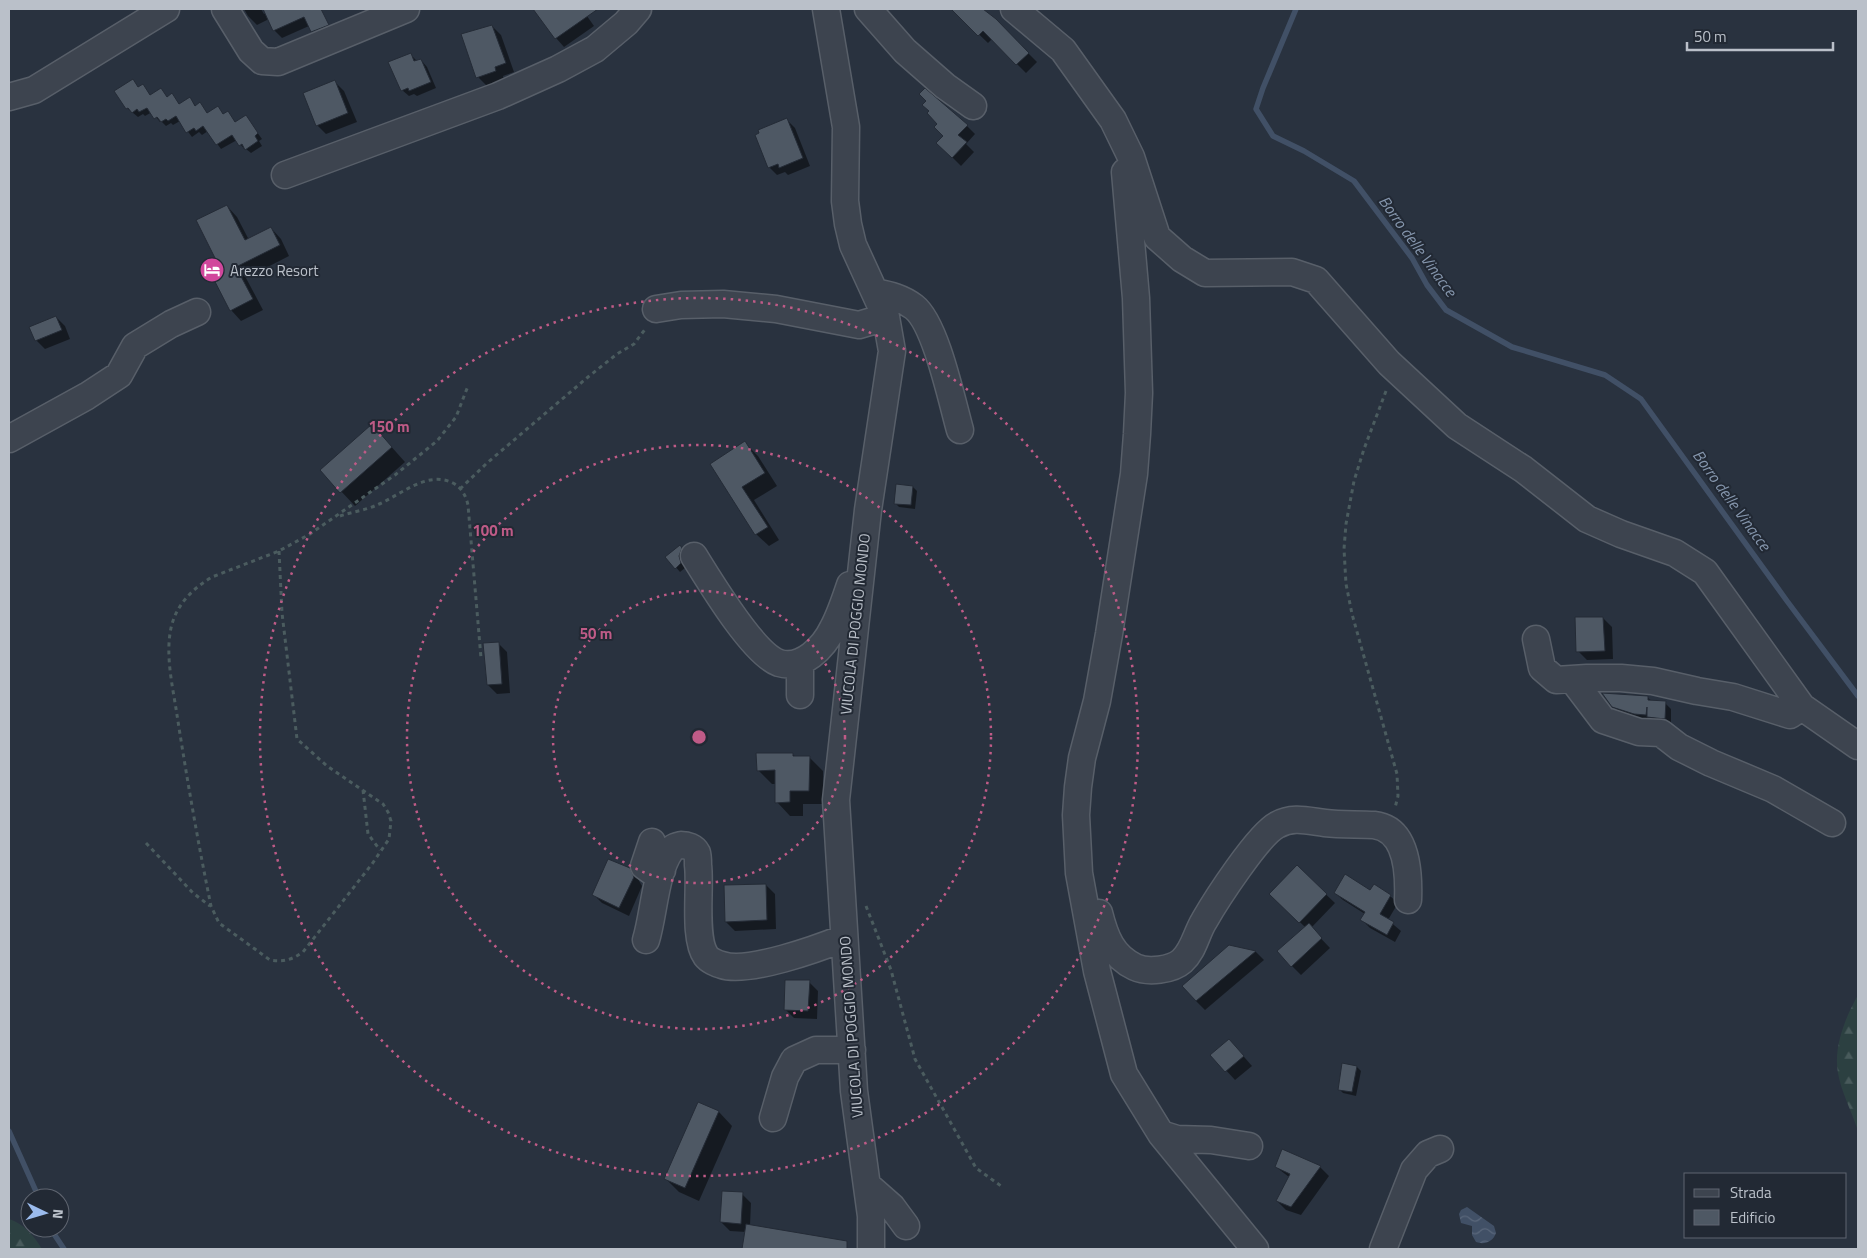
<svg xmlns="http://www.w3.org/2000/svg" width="1867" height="1258" viewBox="0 0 1867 1258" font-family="'Titillium Web',sans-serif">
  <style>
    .forest { fill: url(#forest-firs) }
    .water { fill: url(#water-waves) }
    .shadow { fill: #0007 }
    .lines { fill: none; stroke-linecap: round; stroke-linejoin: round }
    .stream { stroke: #415066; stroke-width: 5.5 }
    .building { fill: #4e5864; stroke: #242b36 }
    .minor-casing { stroke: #585f69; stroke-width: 29 }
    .path { stroke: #4b5c5f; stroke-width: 3; stroke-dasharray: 4 4; stroke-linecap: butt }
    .minor { stroke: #3d444f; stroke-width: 26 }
    .ring { fill: none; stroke: #bf5b87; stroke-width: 2.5; stroke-dasharray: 2.5 5 }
    .labels { text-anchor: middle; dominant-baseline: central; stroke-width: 4; stroke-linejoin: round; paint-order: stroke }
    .poi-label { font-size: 15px; fill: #bac0c9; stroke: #222934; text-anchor: start }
    .street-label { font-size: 15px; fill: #bac0c9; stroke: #222934 }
    .water-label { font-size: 16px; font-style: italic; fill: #8596ad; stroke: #222934 }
    .centre { fill: #bf5b87; stroke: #222934; stroke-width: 2.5 }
    .ring-label { font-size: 15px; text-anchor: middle; font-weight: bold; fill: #bf5b87; stroke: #222934; stroke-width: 4; stroke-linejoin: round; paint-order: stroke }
  </style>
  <defs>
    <pattern id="forest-firs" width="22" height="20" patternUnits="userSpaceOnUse" patternTransform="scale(1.25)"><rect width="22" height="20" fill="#2c4041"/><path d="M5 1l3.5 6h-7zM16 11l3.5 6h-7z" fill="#485a5b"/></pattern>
    <pattern id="water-waves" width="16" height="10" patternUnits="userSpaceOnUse" patternTransform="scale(1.25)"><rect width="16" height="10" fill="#415066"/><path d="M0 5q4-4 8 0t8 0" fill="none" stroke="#5a677b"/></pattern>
  </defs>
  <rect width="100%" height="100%" fill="#29323f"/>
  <!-- forest -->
  <path class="forest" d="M 1858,995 L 1858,1137 L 1857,1128 C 1851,1110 1841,1091 1838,1073 C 1833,1047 1846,1016 1858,995 Z
    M 9,1219 C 23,1223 35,1237 42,1249 L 9,1249 Z"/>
  <!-- water -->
  <path class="water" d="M 1467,1207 L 1494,1226 L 1496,1233 C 1493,1242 1484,1245 1476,1242 L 1472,1235 L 1472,1226 L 1461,1223 L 1459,1214 L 1461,1210 Z"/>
  <!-- shadow -->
  <path class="shadow" d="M 244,9 L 261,9 L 264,14 L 266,13 L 264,9 L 312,9 L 318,22 L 282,38 L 274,30 L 269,19 L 257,25 L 248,16 Z
    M 536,9 L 582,9 L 594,26 L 564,47 L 556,38 Z
    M 975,9 L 981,9 L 995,20 L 1037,62 L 1026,73 L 992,39 L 988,43 L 964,20 Z
    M 492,26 L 501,35 L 514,72 L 503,76 L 504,80 L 487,86 L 478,77 Z
    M 410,54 L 417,61 L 421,60 L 427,67 L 436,88 L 417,96 L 414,94 L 409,96 L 402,90 Z
    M 132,81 L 139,88 L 143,86 L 151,96 L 161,90 L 168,98 L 176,100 L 180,105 L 190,99 L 196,106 L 200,104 L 208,114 L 218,108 L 224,115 L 228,113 L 236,123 L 246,117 L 262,139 L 259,141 L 262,146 L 251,153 L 246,149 L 245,150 L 237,140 L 221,149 L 208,131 L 202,135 L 199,132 L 192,137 L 180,121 L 173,125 L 171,123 L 166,126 L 161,121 L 160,122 L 152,112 L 145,116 L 143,114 L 138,117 L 127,108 Z
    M 335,82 L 344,91 L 357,122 L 326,134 L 317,125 Z
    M 787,120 L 795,128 L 810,166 L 788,175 L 785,172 L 777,175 L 769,167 Z
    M 939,124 L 967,126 L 975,134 L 966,144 L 974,152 L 961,166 L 938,143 L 945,136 Z
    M 227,206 L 237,217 L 249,240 L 271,228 L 281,239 L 289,256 L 246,278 L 263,310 L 241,321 L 231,310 L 220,266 Z
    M 56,317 L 65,326 L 70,339 L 45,349 L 36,340 Z
    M 372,425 L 405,462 L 355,506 L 321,470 Z
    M 745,443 L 758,456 L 777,486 L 754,500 L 779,540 L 769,546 L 756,534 L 712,464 Z
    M 913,487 L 917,491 L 915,509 L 899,507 L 895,503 Z
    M 680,547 L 685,553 L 683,561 L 685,568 L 680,572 L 667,557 Z
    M 1603,618 L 1612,627 L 1613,659 L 1587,660 L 1578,651 Z
    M 498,643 L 507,652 L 510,693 L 497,694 L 488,685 Z
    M 1647,697 L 1653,702 L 1665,703 L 1671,709 L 1671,725 L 1641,720 L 1620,713 L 1613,706 Z
    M 792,754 L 796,757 L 809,757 L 823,771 L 823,804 L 803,804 L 803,816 L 790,816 L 777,802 L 776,784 L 772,784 L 758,770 Z
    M 1297,867 L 1335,903 L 1311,928 L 1330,948 L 1301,975 L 1292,966 L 1306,928 L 1271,894 Z
    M 629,869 L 638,879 L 642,886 L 629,916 L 602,903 L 593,894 Z
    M 766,885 L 775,894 L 776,929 L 735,931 L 726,922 Z
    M 1370,892 L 1390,896 L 1398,903 L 1388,920 L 1401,931 L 1395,942 L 1370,928 L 1362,920 L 1365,914 L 1343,900 L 1335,893 Z
    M 1230,946 L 1256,952 L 1264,960 L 1205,1010 L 1196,1001 Z
    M 809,982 L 818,991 L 817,1019 L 794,1018 L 785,1009 Z
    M 1238,1050 L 1252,1066 L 1235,1080 L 1212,1055 Z
    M 1357,1067 L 1361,1071 L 1356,1096 L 1343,1093 L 1339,1089 Z
    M 699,1104 L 719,1112 L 732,1126 L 699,1201 L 679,1192 L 665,1178 Z
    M 1276,1167 L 1320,1167 L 1329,1176 L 1301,1215 L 1286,1210 L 1277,1201 L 1289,1177 Z
    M 742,1194 L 751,1203 L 750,1226 L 825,1238 L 836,1249 L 744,1249 L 746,1232 L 730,1231 L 721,1222 Z"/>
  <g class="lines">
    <!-- stream -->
    <path class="stream" d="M 1296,9 L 1263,88 L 1256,109 L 1273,136 L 1304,151 L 1354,181 L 1412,258 L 1427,285 L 1446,310 L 1512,347 L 1605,375 L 1641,399 L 1787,601 L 1858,696
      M 9,1131 L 39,1198
      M 50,1228 L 64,1249"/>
  </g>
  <!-- building -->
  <path class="building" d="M 263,9 L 321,9 L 329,25 L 311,32 L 304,17 L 273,31 Z
    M 533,9 L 598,9 L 555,39 Z
    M 951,9 L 983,9 L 996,19 L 1029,53 L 1016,65 L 983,31 L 978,36 Z
    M 492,25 L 506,63 L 495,67 L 496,71 L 476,78 L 461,34 Z
    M 411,53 L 414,61 L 421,59 L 431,82 L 409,91 L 408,88 L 401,91 L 388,62 Z
    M 133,79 L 138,87 L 143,84 L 150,95 L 161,88 L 167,97 L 172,93 L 179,104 L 190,97 L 195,106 L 200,102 L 207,113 L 218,106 L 223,114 L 228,111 L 235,122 L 246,115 L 258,133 L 255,136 L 258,141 L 245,150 L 242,144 L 239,146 L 232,135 L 216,145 L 203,126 L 196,131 L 194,128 L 186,133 L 176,116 L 168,121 L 166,119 L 161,122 L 157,117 L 154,119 L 147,108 L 139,112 L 137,109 L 132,113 L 128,108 L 126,109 L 114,91 Z
    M 335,80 L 348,113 L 316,126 L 303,93 Z
    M 925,88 L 968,125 L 958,135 L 967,142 L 952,158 L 936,143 L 943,136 L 934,127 L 937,124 L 927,113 L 929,111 L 922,105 L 926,101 L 919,94 Z
    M 787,118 L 803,158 L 779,168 L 778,164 L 768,168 L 755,135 L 759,133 L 758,130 Z
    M 227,205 L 245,240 L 271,227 L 280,245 L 236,267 L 253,299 L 230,311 L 209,270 L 219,266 L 196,220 Z
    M 56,316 L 62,330 L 35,341 L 29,327 Z
    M 372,424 L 392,447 L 340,493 L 320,470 Z
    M 745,441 L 765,473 L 742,487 L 768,527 L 755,535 L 710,464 Z
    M 896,484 L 913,486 L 911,505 L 894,504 Z
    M 680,545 L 682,548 L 679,556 L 681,563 L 675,569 L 665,557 Z
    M 1575,617 L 1603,617 L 1605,651 L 1576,652 Z
    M 499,642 L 502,684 L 487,685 L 483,643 Z
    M 1602,693 L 1648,696 L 1648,700 L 1666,701 L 1665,719 L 1647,717 L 1647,707 L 1646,715 L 1634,714 L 1612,707 Z
    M 756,753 L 793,753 L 793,756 L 810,756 L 809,791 L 790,791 L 790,802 L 775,803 L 775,770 L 757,771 Z
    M 608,859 L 630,868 L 634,877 L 619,908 L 592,895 Z
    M 1297,865 L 1327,894 L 1299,923 L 1269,894 Z
    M 1345,874 L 1370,890 L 1374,884 L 1391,895 L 1380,914 L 1394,922 L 1387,935 L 1360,920 L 1365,912 L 1334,893 Z
    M 766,884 L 767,920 L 725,922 L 724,885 Z
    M 1309,923 L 1322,938 L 1291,967 L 1277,951 Z
    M 1229,945 L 1256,951 L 1196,1001 L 1182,986 Z
    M 785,980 L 810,980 L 808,1011 L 784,1010 Z
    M 1229,1039 L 1244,1056 L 1225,1072 L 1210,1055 Z
    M 1342,1063 L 1357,1066 L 1352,1092 L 1338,1090 Z
    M 698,1102 L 719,1111 L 685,1188 L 664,1179 Z
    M 1282,1149 L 1321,1166 L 1291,1207 L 1276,1201 L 1290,1174 L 1275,1167 Z
    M 722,1191 L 743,1192 L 741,1224 L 720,1222 Z
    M 746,1224 L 847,1241 L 847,1249 L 742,1249 Z"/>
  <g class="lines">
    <defs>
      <path id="minor" d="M 225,9 L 251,51 L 262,61 L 278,62 L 406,9
        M 826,9 L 846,127 L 845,201 L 848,224 L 853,245 L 886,317 L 892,351 L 868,510 L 836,800 L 854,1091 L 871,1216 L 871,1249
        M 868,9 L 905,51 L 945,86 L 973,106
        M 1014,9 L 1063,50 L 1113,120 L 1131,157 L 1157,237 L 1182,259 L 1205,273 L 1292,272 L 1316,280 L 1389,363 L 1457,426 L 1523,469 L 1587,519 L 1621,534 L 1675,553 L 1705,572 L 1802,707 L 1858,746
        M 9,97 L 34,90 L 166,9
        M 1125,172 L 1136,298 L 1139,393 L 1137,434 L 1134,474 L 1109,634 L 1097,701 L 1082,758 L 1078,787 L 1076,815 L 1079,873 L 1097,971 L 1124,1074 L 1161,1134 L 1255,1249
        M 285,175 L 498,96 L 558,69 L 595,49 L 626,23 L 638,9
        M 875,292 C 890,295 902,298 914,307 C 936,324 952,402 960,430
        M 656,309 L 681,305 L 723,304 L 776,309 L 859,325 L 886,317
        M 9,439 L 87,396 L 119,375 L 135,346 L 171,324 L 197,312
        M 694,556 C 709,580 753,654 779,663 C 802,670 824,647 833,628 C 840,615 845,600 850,585
        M 1536,639 L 1542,668 L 1556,680 L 1587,678 L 1621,678 L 1653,681 L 1697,691 L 1733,697 L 1790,715 L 1802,707
        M 800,662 L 800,695
        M 1572,679 L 1603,720 L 1639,732 L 1661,733 L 1679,747 L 1711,763 L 1773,789 L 1832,823
        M 652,842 L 644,866 L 651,871 L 662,870
        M 1099,913 C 1105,937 1112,956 1135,967 C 1148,973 1172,970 1182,961 C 1194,950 1196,934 1204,921 C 1216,900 1258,835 1277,825 C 1293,816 1308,821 1325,823 C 1341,825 1358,824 1374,825 C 1408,829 1409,875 1408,900
        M 646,940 C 654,914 655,872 671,850 C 673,847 677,846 681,845 C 687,845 694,847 697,853 C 698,856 698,861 698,865 C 701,887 693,938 706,956 C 709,960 717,964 722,965 C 748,974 819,948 844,938
        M 773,1118 L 785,1077 L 794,1060 L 816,1050 L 852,1050
        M 1161,1134 L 1177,1139 L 1211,1140 L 1249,1146
        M 867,1185 L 892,1207 L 906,1226
        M 1383,1249 L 1414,1170 L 1428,1154 L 1440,1149"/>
    </defs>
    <!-- minor casing -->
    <use href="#minor" class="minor-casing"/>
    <!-- path -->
    <path class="path" d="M 1386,391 L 1364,449 L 1354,481 L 1346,524 L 1344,549 L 1346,584 L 1352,614 L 1397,774 L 1398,796 L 1395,808
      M 460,489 L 487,463 L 588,377 L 617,354 L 634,344 L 646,328
      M 340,516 C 352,512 366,510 377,505 C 401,495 427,470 453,483 C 462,488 466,496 468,505 L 481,658
      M 279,551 L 282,613 L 297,739 L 327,766 L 383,804 L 388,812 L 391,821 L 389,839 L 372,864 L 303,952 C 292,960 283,962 270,960 L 219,923 L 211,906 C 198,843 187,779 177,715 C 173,688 165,656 171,628 C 176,605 192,589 212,577 L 279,551 L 310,534 L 395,475 L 437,441 L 456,417 L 468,386
      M 363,790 L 368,834 L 380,850
      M 146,843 L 193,893 L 210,906
      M 866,906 L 891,970 L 915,1059 L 976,1168 L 1001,1186"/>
    <!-- minor -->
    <use href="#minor" class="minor"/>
  </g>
  <!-- distance rings -->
  <g class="ring">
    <circle cx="699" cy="737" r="146"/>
    <circle cx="699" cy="737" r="292"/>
    <circle cx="699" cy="737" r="439"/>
  </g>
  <!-- icons -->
  <defs>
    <symbol id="hotel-disc" viewBox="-11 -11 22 22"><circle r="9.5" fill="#d1479c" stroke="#222934"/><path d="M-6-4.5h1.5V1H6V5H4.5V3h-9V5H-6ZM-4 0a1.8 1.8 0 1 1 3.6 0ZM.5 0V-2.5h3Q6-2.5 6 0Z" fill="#fff"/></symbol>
  </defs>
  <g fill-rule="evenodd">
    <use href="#hotel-disc" x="198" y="256" width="28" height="28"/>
  </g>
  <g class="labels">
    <!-- poi labels -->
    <g class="poi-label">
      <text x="230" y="270">Arezzo Resort</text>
    </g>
    <!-- street labels -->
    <g class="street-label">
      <text transform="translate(855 624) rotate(-84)">VIUCOLA DI POGGIO MONDO</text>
      <text transform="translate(851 1027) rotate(-94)">VIUCOLA DI POGGIO MONDO</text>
    </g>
    <!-- water labels -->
    <g class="water-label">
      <text transform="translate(1418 246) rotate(54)">Borro delle Vinacce</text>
      <text transform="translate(1732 500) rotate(54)">Borro delle Vinacce</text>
    </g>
  </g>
  <circle cx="699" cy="737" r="8" class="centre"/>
  <g class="ring-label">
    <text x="389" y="432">150 m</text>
    <text x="493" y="536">100 m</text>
    <text x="596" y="639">50 m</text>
  </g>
  <!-- border -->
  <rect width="1867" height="1258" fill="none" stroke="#bac0c9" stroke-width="20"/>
  <!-- legend -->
  <rect x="1684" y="1173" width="162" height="65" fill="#222934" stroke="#5f6570"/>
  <rect x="1694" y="1189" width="25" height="8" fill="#3d444f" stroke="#5f6570"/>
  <text x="1730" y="1198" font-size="15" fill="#bac0c9">Strada</text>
  <rect x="1694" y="1210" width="25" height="15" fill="#4e5864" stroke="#5f6570"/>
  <text x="1730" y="1223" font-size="15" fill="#bac0c9">Edificio</text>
  <!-- north arrow -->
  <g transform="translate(45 1213) rotate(95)"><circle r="24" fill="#222934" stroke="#5f6570"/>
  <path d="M0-4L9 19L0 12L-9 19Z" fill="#9bbbed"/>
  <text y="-8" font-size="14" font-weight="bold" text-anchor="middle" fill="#bac0c9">N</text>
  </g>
  <!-- scale -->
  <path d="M1687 42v8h146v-8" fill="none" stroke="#bac0c9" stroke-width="2.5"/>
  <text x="1694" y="42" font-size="15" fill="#bac0c9" stroke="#222934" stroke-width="4" paint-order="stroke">50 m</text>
</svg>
